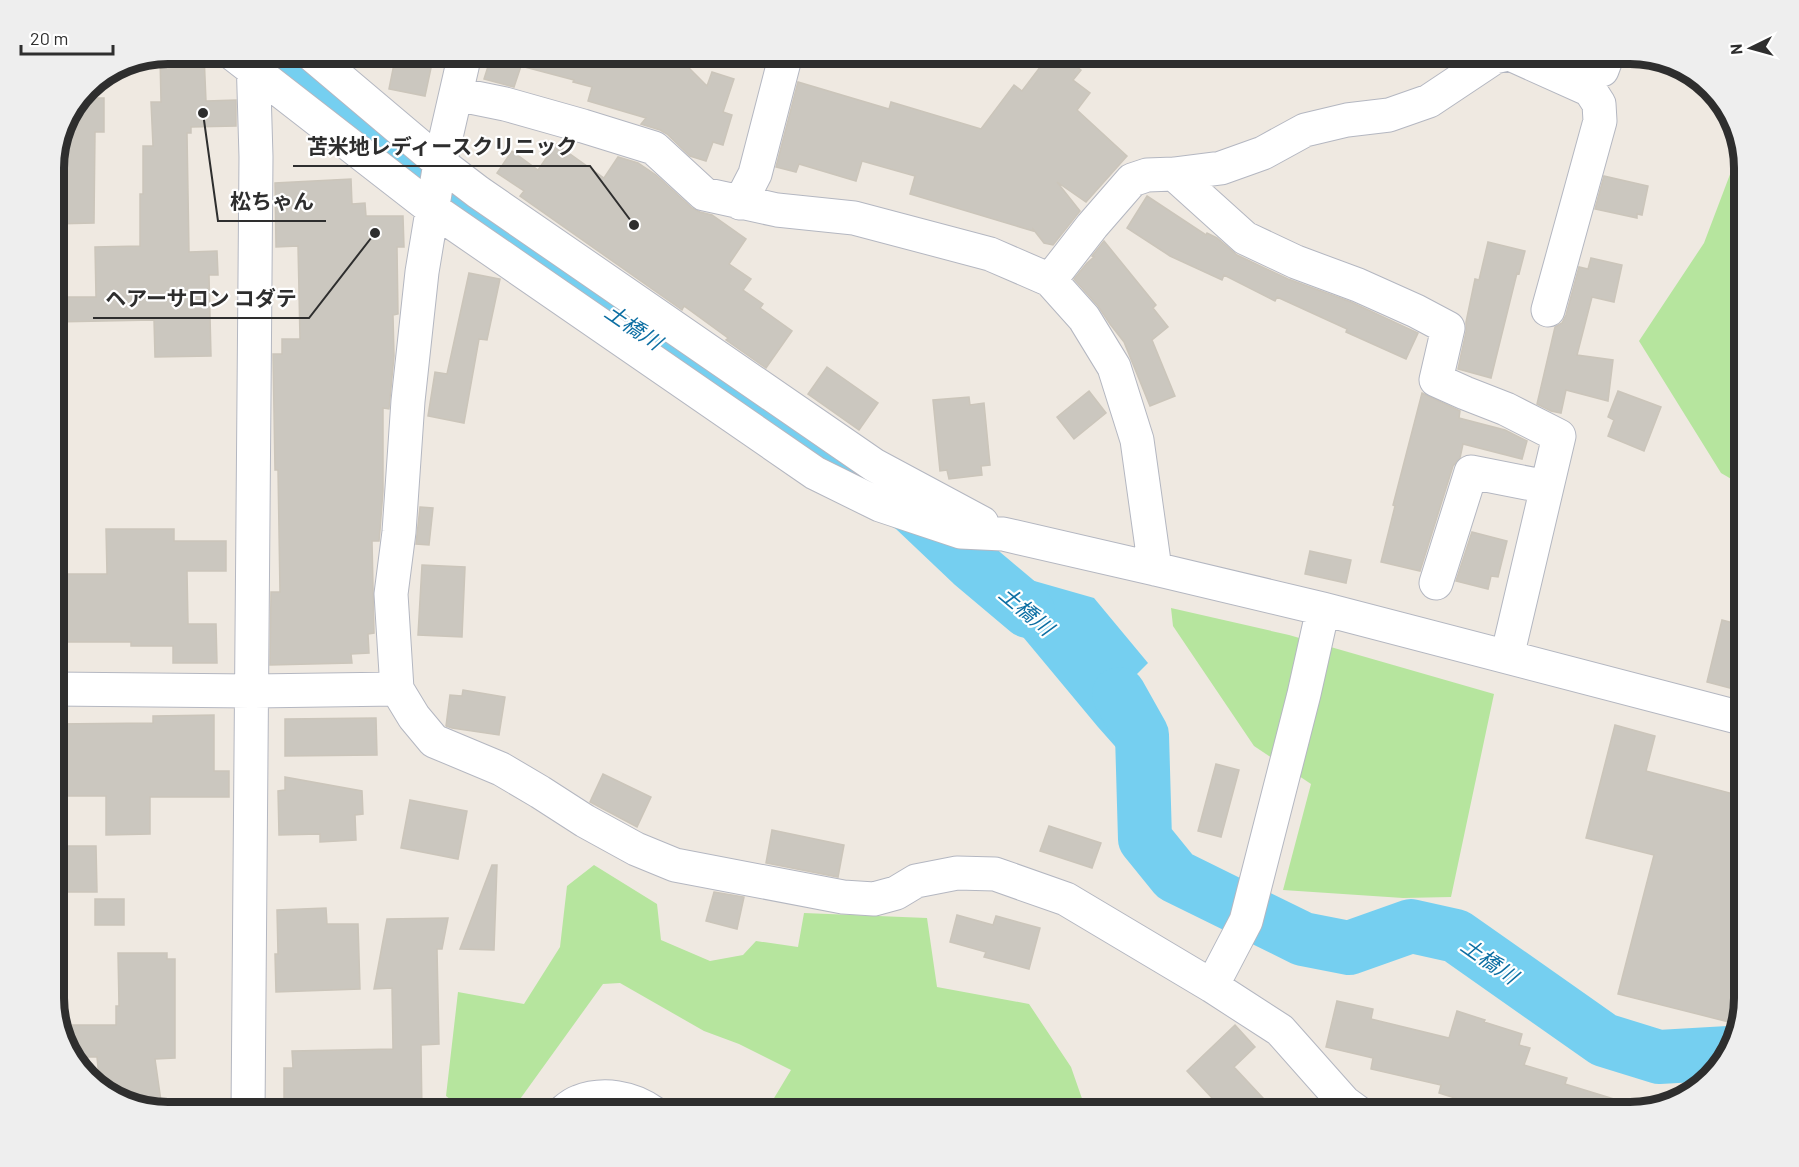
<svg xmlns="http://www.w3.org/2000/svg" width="1799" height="1167" viewBox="0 0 1799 1167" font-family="Barlow,'Noto Sans JP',sans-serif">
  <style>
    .green { fill: #b6e59e }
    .water { fill: #75cff0 }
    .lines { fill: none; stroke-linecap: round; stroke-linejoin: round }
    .river { stroke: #75cff0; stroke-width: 54 }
    .building { fill: #cbc7bf; stroke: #cbc5ba; stroke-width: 1.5 }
    .minor-casing { stroke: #b4b7c1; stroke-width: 35 }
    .minor { stroke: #fff; stroke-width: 33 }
    .labels { text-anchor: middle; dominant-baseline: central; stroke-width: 4.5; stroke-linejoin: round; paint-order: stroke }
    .water-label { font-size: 21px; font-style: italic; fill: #0d6fa3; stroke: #fff }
    .rim { fill: none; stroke: #2e2e2e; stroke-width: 8 }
    .leader { fill: none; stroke: #2e2e2e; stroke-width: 2 }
    .callout-dot { fill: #2e2e2e; stroke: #fff; stroke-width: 2 }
    .callout-label { font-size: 21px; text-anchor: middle; font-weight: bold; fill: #2e2e2e; stroke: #fff; stroke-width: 4.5; stroke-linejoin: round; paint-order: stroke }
  </style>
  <rect width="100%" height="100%" fill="#efe9e1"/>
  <!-- green -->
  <path class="green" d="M 1740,148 L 1745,168 L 1745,487 L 1721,473 L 1639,341 L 1704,243 Z
    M 1171,608 L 1289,635 L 1494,694 L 1451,897 L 1403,898 L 1283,890 L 1311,784 L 1254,746 L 1173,626 Z
    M 594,865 L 657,904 L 661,940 L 710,961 L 743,955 L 756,941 L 798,947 L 804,913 L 927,918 L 937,987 L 1029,1004 L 1071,1067 L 1087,1113 L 765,1113 L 791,1070 L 739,1044 L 704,1031 L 620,983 L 603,984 L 510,1113 L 467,1113 L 446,1096 L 458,992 L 524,1004 L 560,947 L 567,886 Z"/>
  <!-- water -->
  <path class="water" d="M 971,563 L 1094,598 L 1148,663 L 1125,686 L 1156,732 L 1149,756 L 1142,763 L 1129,762 L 1098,727 L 968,571 Z"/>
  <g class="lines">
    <!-- river -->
    <path class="river" d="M 280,54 L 486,226 L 617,313 L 758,410 L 913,508 L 971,563 L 1028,611
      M 1119,694 L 1142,735 L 1145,839 L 1175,876 L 1303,939 L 1349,948 L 1411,926 L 1456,936 L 1604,1040 L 1659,1057 L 1729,1053"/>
  </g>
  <!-- building -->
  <path class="building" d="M 168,54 L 204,54 L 206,101 L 236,100 L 236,126 L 191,127 L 191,133 L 187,133 L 189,252 L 217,251 L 218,275 L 209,275 L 211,356 L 155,357 L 154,320 L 54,322 L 54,297 L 96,297 L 95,247 L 140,246 L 140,194 L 143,194 L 143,146 L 153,146 L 151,102 L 161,102 L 160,56 Z
    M 396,54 L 434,54 L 425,96 L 389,89 Z
    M 492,54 L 675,54 L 707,86 L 712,72 L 734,79 L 723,112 L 732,115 L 723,145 L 713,142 L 706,161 L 690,156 L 667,134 L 660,130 L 641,124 L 646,118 L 588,101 L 592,87 L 573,82 L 574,80 L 521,66 L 514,87 L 484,79 Z
    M 1050,54 L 1061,54 L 1081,70 L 1073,80 L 1090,93 L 1077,110 L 1127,156 L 1086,202 L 1057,182 L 1080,211 L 1053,245 L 1044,243 L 1033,229 L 1033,231 L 910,194 L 915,176 L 862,161 L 856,181 L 799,164 L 796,172 L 776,167 L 798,82 L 889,109 L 891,102 L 981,129 L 1014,85 L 1022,91 Z
    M 95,82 L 95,98 L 104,98 L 104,132 L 95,132 L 94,223 L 54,224 L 54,187 L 61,187 L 61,146 L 88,87 Z
    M 556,144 L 604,178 L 618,157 L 638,163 L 656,175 L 692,208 L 700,212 L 712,215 L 746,239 L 729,264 L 751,279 L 743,290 L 763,304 L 760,308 L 792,331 L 766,368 L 726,340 L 728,338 L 684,306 L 682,310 L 520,196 L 524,191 L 497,173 L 512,151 L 538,170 Z
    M 1604,176 L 1648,186 L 1642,215 L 1637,214 L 1637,218 L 1595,209 Z
    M 351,179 L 352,204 L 365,203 L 366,216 L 403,216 L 404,247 L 397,247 L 398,314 L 393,315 L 394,356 L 389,409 L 383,408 L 383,491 L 380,530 L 379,541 L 372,541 L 374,633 L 368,634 L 369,653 L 351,654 L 352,663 L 270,665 L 271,592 L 280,592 L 278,470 L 275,470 L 273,354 L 282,354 L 282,339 L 300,339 L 298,246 L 276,247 L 275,183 Z
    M 1147,196 L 1206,235 L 1207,233 L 1217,238 L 1237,255 L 1288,279 L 1351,302 L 1418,333 L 1406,359 L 1346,332 L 1347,329 L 1277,297 L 1275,301 L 1224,275 L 1222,280 L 1170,256 L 1127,228 Z
    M 1104,241 L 1156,305 L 1153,308 L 1168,327 L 1152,340 L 1175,396 L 1150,406 L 1124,342 L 1110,324 L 1098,306 L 1074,279 L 1087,263 L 1094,257 L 1092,256 Z
    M 1488,242 L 1525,251 L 1519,274 L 1517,273 L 1491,378 L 1458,369 L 1466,332 L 1466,322 L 1475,279 L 1479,280 Z
    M 1591,258 L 1622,265 L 1614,302 L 1592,297 L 1577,355 L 1613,360 L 1608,401 L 1566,390 L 1561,413 L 1551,411 L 1537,404 L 1555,327 L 1562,323 L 1566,315 L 1579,267 L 1588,269 Z
    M 469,273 L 500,279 L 487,340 L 479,339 L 464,423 L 428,416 L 435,372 L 447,374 Z
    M 827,367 L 878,403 L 859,430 L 808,394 Z
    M 1089,391 L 1106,413 L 1074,439 L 1057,417 Z
    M 1618,391 L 1661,407 L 1644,451 L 1608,436 L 1614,420 L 1608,417 Z
    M 1422,393 L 1460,411 L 1459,418 L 1505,430 L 1527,441 L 1522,459 L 1463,444 L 1460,458 L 1453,466 L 1420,571 L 1381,562 L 1395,506 L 1393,505 Z
    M 969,397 L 970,405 L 984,403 L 990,465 L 981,466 L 982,475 L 949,479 L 947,470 L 940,471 L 933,400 Z
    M 420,507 L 433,508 L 429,545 L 416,544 Z
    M 106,529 L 174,529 L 174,541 L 226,541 L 226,571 L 187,571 L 188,624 L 216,624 L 217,663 L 173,663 L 173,646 L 131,646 L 131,642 L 54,642 L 54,574 L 107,574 Z
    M 1472,532 L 1507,541 L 1498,577 L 1491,576 L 1488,589 L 1456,581 Z
    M 1310,551 L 1351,560 L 1346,583 L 1305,574 Z
    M 422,565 L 465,567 L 462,637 L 418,635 Z
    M 1722,620 L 1745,626 L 1745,692 L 1707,682 Z
    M 463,690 L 505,697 L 499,735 L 452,728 L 446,726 L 450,695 L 462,696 Z
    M 214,715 L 214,771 L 229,771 L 229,797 L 150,797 L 150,834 L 106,835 L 106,796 L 54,796 L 54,724 L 153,723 L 153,716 Z
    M 376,718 L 377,755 L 285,756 L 285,719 Z
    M 1615,725 L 1655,736 L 1646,771 L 1745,797 L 1745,999 L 1737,1024 L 1618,994 L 1654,855 L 1586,838 Z
    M 1216,764 L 1239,770 L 1221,837 L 1198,831 Z
    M 603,774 L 651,797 L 637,827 L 590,802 Z
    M 285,777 L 362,791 L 363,814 L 355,815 L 356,840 L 320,842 L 320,834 L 279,835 L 278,791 L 285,790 Z
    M 410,800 L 467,811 L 458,859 L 401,848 Z
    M 1049,826 L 1101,843 L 1092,868 L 1040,851 Z
    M 772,830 L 844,845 L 838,877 L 766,863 Z
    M 54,846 L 96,846 L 97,892 L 54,892 Z
    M 492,865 L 497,865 L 494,950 L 460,949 Z
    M 714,892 L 744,897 L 737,929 L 706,921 Z
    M 95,899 L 124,899 L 124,925 L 95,925 Z
    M 326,908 L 327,924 L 358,924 L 360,989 L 276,992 L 275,954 L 278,954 L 277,910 Z
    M 957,915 L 993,925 L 996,916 L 1040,928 L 1029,969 L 984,957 L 986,952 L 950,942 Z
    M 448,918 L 442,949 L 437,949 L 439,1044 L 421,1045 L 422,1113 L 384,1113 L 384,1103 L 284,1104 L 284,1068 L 293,1068 L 292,1051 L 393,1049 L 392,988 L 374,989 L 387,919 Z
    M 118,953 L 167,953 L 167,959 L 175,959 L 175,1058 L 155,1059 L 161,1101 L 138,1104 L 105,1094 L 100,1089 L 97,1057 L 70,1057 L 60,1025 L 116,1025 L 116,1006 L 119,1006 Z
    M 1337,1001 L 1373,1009 L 1371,1019 L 1449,1038 L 1457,1011 L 1485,1020 L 1484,1022 L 1522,1034 L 1519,1045 L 1530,1048 L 1524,1065 L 1567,1078 L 1565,1084 L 1640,1107 L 1639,1111 L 1631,1113 L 1474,1113 L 1477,1105 L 1439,1093 L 1441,1085 L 1371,1069 L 1373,1058 L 1326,1047 Z
    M 1235,1025 L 1255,1047 L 1234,1067 L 1277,1113 L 1226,1113 L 1187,1071 Z"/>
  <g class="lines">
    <defs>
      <path id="minor" d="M 233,54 L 431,208 L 815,473 L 880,505 L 961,532 L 1003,534 L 1155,569 L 1323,609 L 1745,719
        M 311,54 L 440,163 L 478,192 L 874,465 L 982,523
        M 465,54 L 440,163 L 422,272 L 408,401 L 399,532 L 391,594 L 397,689 L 414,717 L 434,741 L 501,769 L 540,792 L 585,821 L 636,849 L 675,865 L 843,897 L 874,899 L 896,893 L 916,881 L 957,873 L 995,874 L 1066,899 L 1212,986 L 1280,1030 L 1344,1102 L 1359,1113
        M 1510,54 L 1590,90 L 1599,104 L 1600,121 L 1548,310
        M 1560,60 L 1602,70 L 1608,54
        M 456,94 L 505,104 L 583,126 L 654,148 L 704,194 L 777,210 L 854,218 L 990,254 L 1050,280 L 1084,318 L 1114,367 L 1137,440 L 1155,569
        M 1174,174 L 1245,238 L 1296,262 L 1358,285 L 1416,311 L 1448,328 L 1436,380 L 1465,393 L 1506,409 L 1559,436 L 1507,657
        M 740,203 L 755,174 L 786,54
        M 1050,280 L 1092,226 L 1132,180 L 1147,175 L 1174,174 L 1221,168 L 1263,153 L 1305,130 L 1347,120 L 1389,115 L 1429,101 L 1495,57 L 1508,54
        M 1436,583 L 1471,472 L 1547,487
        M 54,689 L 251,691 L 397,689
        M 1212,986 L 1246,921 L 1304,694 L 1323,609
        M 248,1113 L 256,157 L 253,56
        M 562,1113 C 567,1109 572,1104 578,1102 C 603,1092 632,1097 654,1113"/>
    </defs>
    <!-- minor casing -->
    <use href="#minor" class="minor-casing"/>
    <!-- minor -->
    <use href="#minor" class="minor"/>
  </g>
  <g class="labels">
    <!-- water labels -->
    <g class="water-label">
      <text transform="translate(634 326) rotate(34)">土橋川</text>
      <text transform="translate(1027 610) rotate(40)">土橋川</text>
      <text transform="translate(1490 960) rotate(35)">土橋川</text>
    </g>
  </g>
  <!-- crop -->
  <path d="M0 0H1799V1167H0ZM168 64H1630A104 104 0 0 1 1734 168V998A104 104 0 0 1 1630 1102H168A104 104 0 0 1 64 998V168A104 104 0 0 1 168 64Z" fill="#eee" fill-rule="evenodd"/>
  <path class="rim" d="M168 64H1630A104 104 0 0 1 1734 168V998A104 104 0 0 1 1630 1102H168A104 104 0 0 1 64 998V168A104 104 0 0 1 168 64Z"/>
  <!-- callouts -->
  <path class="leader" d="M634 225L590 166H293M203 113L218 221H326M375 233L309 318H93"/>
  <g class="callout-dot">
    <circle cx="634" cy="225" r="6"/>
    <circle cx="203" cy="113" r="6"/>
    <circle cx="375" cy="233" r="6"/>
  </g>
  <g class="callout-label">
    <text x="442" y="154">苫米地レディースクリニック</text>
    <text x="272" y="209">松ちゃん</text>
    <text x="201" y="306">ヘアーサロン コダテ</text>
  </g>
  <!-- north arrow -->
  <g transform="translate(1751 48) rotate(265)" stroke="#ffffff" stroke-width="4.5" paint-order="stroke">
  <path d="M0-4.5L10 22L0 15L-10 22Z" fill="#2e2e2e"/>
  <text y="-9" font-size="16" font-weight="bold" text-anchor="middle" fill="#2e2e2e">N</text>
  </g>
  <!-- scale -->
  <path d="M21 45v9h92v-9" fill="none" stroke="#2e2e2e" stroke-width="3"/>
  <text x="30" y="45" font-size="18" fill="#2e2e2e" stroke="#ffffff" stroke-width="4.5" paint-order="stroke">20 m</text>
</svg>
